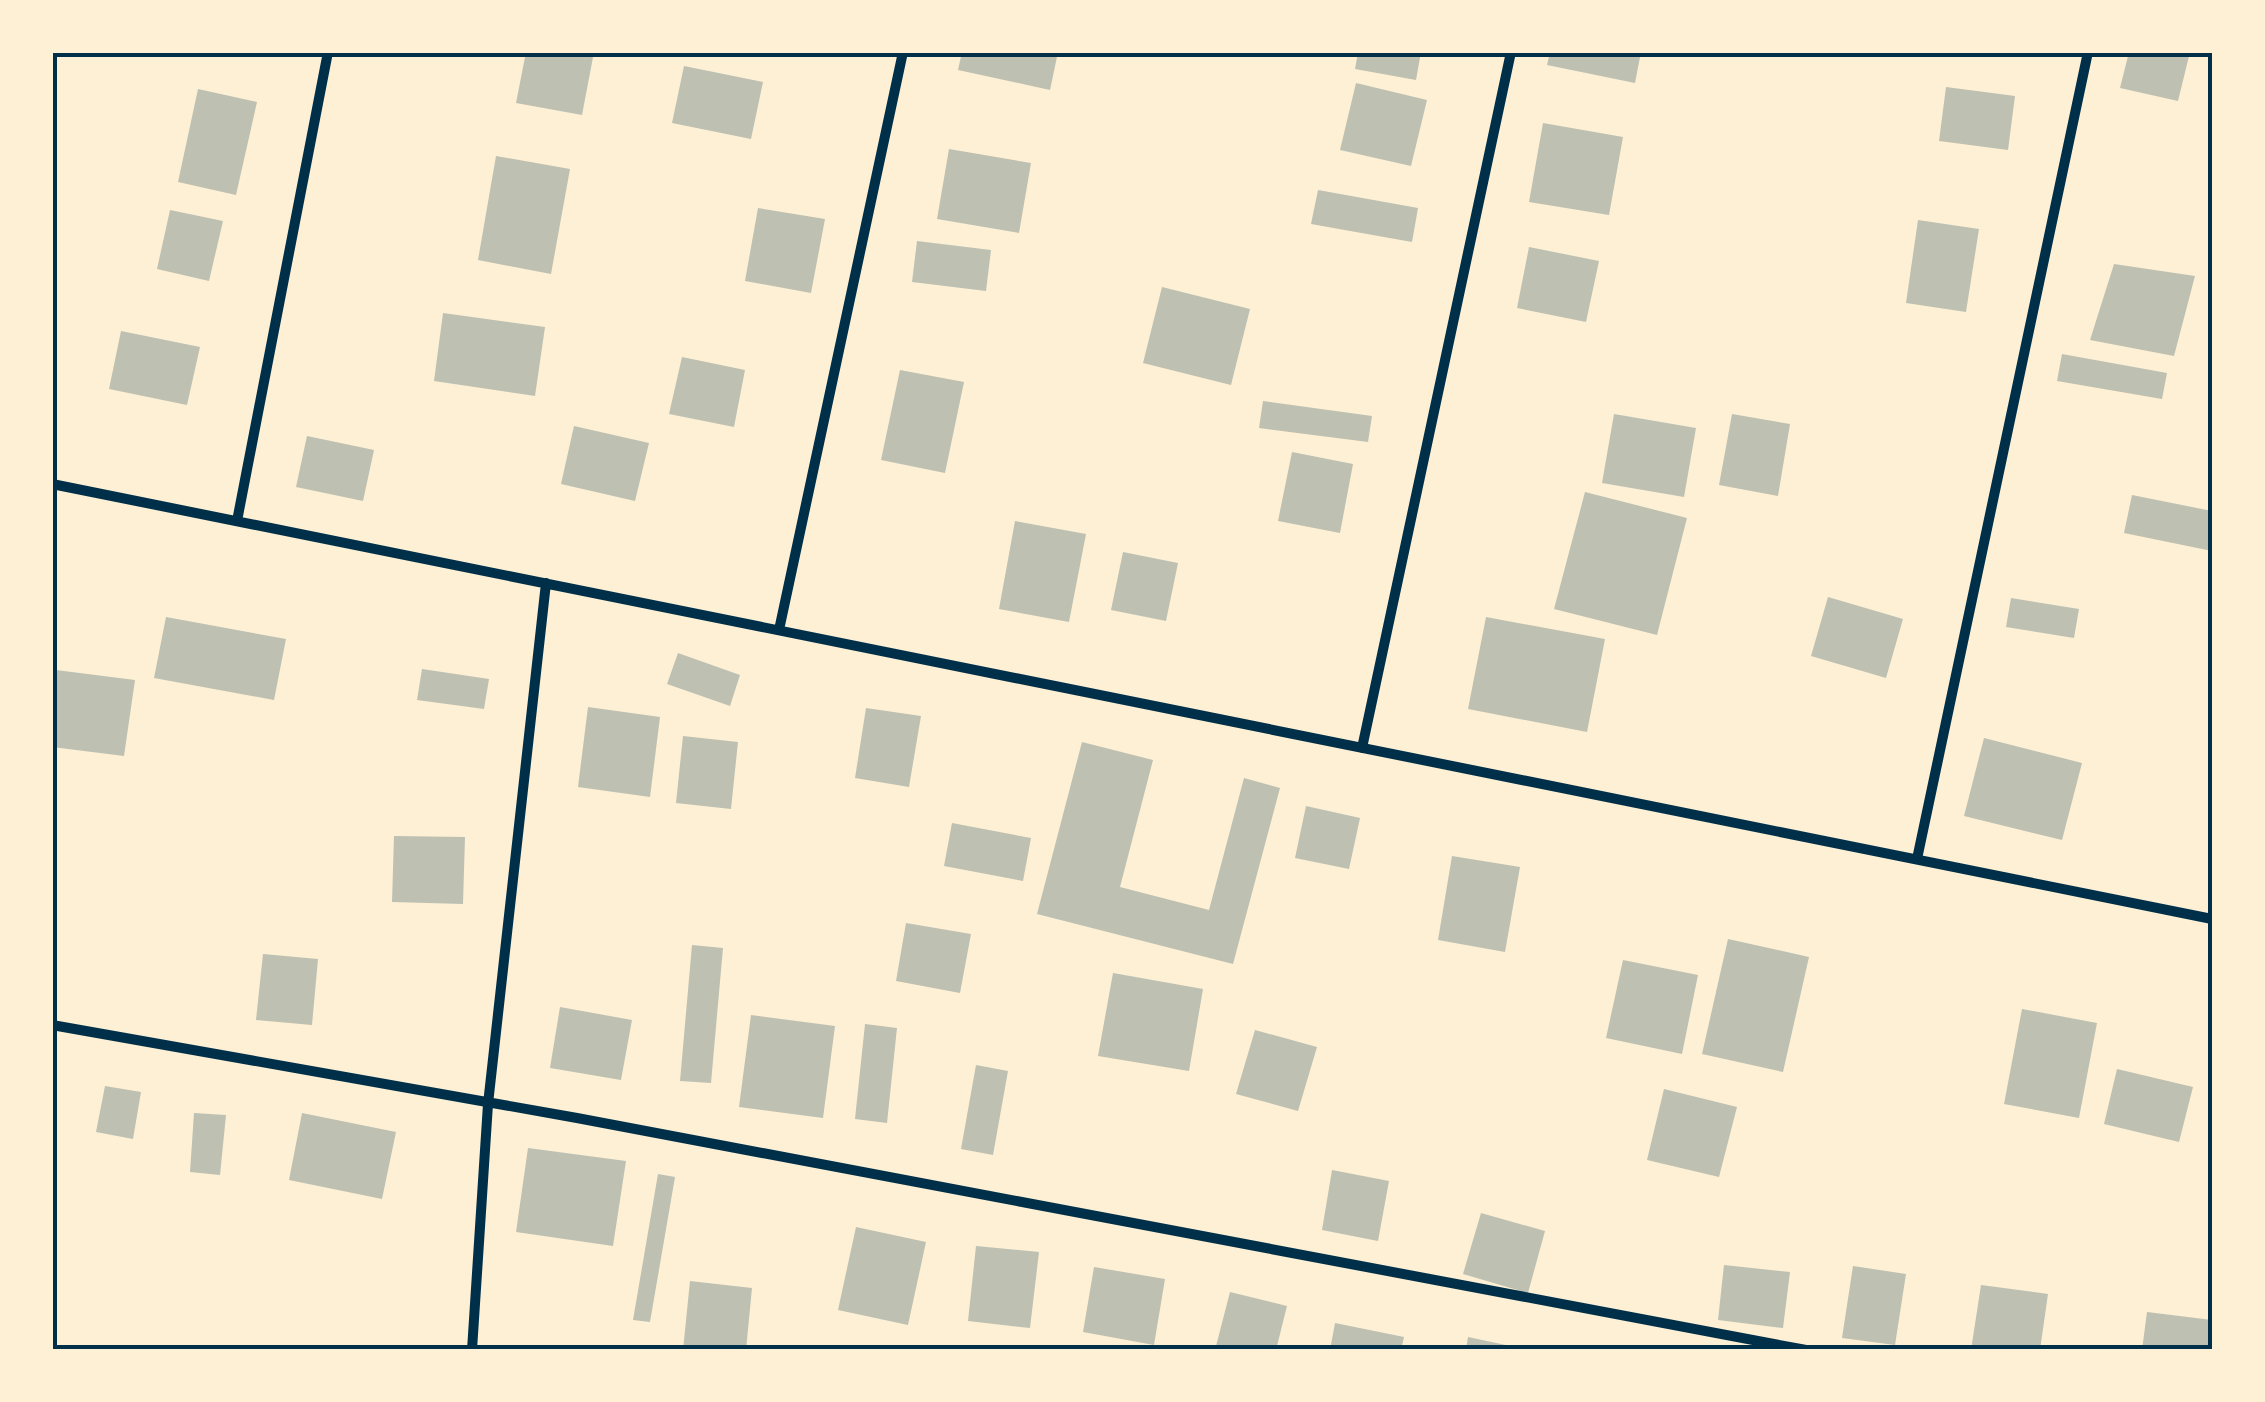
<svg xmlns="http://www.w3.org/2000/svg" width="2265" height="1402" viewBox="0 0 2265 1402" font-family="'Roboto Condensed',sans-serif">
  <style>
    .building { fill: #bec0b2 }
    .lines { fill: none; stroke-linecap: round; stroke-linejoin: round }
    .minor { stroke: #003049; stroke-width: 10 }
    .neatline { fill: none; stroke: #003049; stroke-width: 4 }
  </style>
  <rect width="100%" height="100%" fill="#fdf0d5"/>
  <!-- building -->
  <path class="building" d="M 526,52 L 594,52 L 582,115 L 516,103 Z
    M 962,52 L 1058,52 L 1050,90 L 958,70 Z
    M 1358,52 L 1421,52 L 1416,80 L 1355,69 Z
    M 1550,52 L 1641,52 L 1635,83 L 1547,65 Z
    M 2129,52 L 2190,52 L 2178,101 L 2120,88 Z
    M 684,66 L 763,82 L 751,139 L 672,123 Z
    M 1356,83 L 1427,100 L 1411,166 L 1340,150 Z
    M 1946,87 L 2015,96 L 2008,150 L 1939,141 Z
    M 198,89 L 257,102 L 236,195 L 178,182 Z
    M 1543,123 L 1623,137 L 1609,215 L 1529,202 Z
    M 949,149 L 1031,163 L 1019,233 L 937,219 Z
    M 496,156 L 570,169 L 551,274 L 478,260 Z
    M 1318,190 L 1418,208 L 1412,242 L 1311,224 Z
    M 758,208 L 825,219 L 811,293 L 745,281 Z
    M 170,210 L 223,221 L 209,281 L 157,269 Z
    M 1918,220 L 1979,229 L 1966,312 L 1906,303 Z
    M 917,241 L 991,250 L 986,291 L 912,282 Z
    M 1529,247 L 1599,261 L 1586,322 L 1517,308 Z
    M 2114,264 L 2195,276 L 2174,356 L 2090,340 Z
    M 1162,287 L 1250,309 L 1231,385 L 1143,363 Z
    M 443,313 L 545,327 L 535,396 L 434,381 Z
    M 121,331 L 200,347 L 187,405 L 109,389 Z
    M 2062,354 L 2167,373 L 2162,399 L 2057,381 Z
    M 682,357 L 745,370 L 734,427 L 669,414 Z
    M 900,370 L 964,382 L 945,473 L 881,460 Z
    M 1263,401 L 1372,416 L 1368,442 L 1259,428 Z
    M 1614,414 L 1696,428 L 1684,497 L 1602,483 Z
    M 1732,414 L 1790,424 L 1778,496 L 1719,485 Z
    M 574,426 L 649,443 L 635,501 L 561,484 Z
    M 307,436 L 374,450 L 363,501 L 296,487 Z
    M 1292,452 L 1353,464 L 1340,533 L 1278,521 Z
    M 1585,492 L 1687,518 L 1657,635 L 1554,609 Z
    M 2132,495 L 2212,511 L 2212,551 L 2124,533 Z
    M 1015,521 L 1086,534 L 1069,622 L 999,609 Z
    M 1123,552 L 1178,563 L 1166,621 L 1111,610 Z
    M 1828,597 L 1903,619 L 1886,678 L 1811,656 Z
    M 2011,598 L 2079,609 L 2074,638 L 2006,627 Z
    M 166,617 L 286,639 L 274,700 L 154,678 Z
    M 1486,617 L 1605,639 L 1587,732 L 1468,709 Z
    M 678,653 L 740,675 L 730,706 L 667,684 Z
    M 422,669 L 489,679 L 484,709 L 417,700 Z
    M 56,670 L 135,680 L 124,756 L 52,747 Z
    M 588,707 L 660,717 L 650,797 L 578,787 Z
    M 866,708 L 921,716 L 909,787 L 855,778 Z
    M 683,736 L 738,742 L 731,809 L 676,803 Z
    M 1984,738 L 2082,763 L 2062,840 L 1964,816 Z
    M 1082,742 L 1153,760 L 1120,887 L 1209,910 L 1244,778 L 1280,788 L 1233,964 L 1037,914 Z
    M 1306,806 L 1360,818 L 1349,869 L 1295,858 Z
    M 952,823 L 1031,838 L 1023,881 L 944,866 Z
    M 394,836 L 465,837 L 463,904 L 392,902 Z
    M 1452,856 L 1520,867 L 1505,952 L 1438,940 Z
    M 906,923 L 971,934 L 960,993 L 896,981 Z
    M 1728,939 L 1809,957 L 1783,1072 L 1702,1054 Z
    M 692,945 L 723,948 L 711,1083 L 680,1081 Z
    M 263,954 L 318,959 L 312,1025 L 256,1020 Z
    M 1623,960 L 1698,975 L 1682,1054 L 1606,1038 Z
    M 1113,973 L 1203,989 L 1189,1071 L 1098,1056 Z
    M 560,1007 L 632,1020 L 621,1080 L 550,1068 Z
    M 2022,1009 L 2097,1023 L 2079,1118 L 2004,1104 Z
    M 751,1015 L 835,1026 L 823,1118 L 739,1107 Z
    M 865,1024 L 897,1028 L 887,1123 L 855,1119 Z
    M 1255,1030 L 1317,1047 L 1298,1111 L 1236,1094 Z
    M 976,1065 L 1008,1071 L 993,1155 L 961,1149 Z
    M 2117,1069 L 2193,1087 L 2179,1142 L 2104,1124 Z
    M 105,1086 L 141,1092 L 133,1139 L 96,1132 Z
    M 1664,1089 L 1737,1107 L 1719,1177 L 1647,1160 Z
    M 194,1113 L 226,1115 L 220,1175 L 190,1172 Z
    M 302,1113 L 396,1132 L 382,1199 L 289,1180 Z
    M 528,1148 L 626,1161 L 613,1246 L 516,1232 Z
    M 1332,1170 L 1389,1181 L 1378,1241 L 1322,1230 Z
    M 658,1174 L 675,1177 L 650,1322 L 633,1320 Z
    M 1481,1213 L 1545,1231 L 1528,1293 L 1463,1274 Z
    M 856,1227 L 926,1242 L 908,1325 L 838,1310 Z
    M 976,1246 L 1039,1252 L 1030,1328 L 968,1321 Z
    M 1724,1265 L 1790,1272 L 1783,1328 L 1718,1320 Z
    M 1853,1266 L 1906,1274 L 1895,1345 L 1842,1338 Z
    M 1094,1267 L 1165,1279 L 1154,1345 L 1083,1332 Z
    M 690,1281 L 752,1288 L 746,1350 L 683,1350 Z
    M 1981,1285 L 2048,1294 L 2040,1350 L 1971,1350 Z
    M 1230,1292 L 1287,1306 L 1276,1350 L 1215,1350 Z
    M 2147,1312 L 2212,1320 L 2212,1350 L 2142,1350 Z
    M 1335,1323 L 1404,1337 L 1401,1350 L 1330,1350 Z
    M 1468,1337 L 1520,1348 L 1520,1350 L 1466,1350 Z"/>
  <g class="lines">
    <!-- minor -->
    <path class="minor" d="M 52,484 L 2212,919
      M 237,521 L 328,52
      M 779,630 L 903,52
      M 1362,748 L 1511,52
      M 1917,859 L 2088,52
      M 52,1025 L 577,1118 L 1806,1350
      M 472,1350 L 488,1104 L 546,583"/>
  </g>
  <!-- border -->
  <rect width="2265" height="1402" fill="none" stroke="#fdf0d5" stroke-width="110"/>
  <rect x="55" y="55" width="2155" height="1292" class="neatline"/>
</svg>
